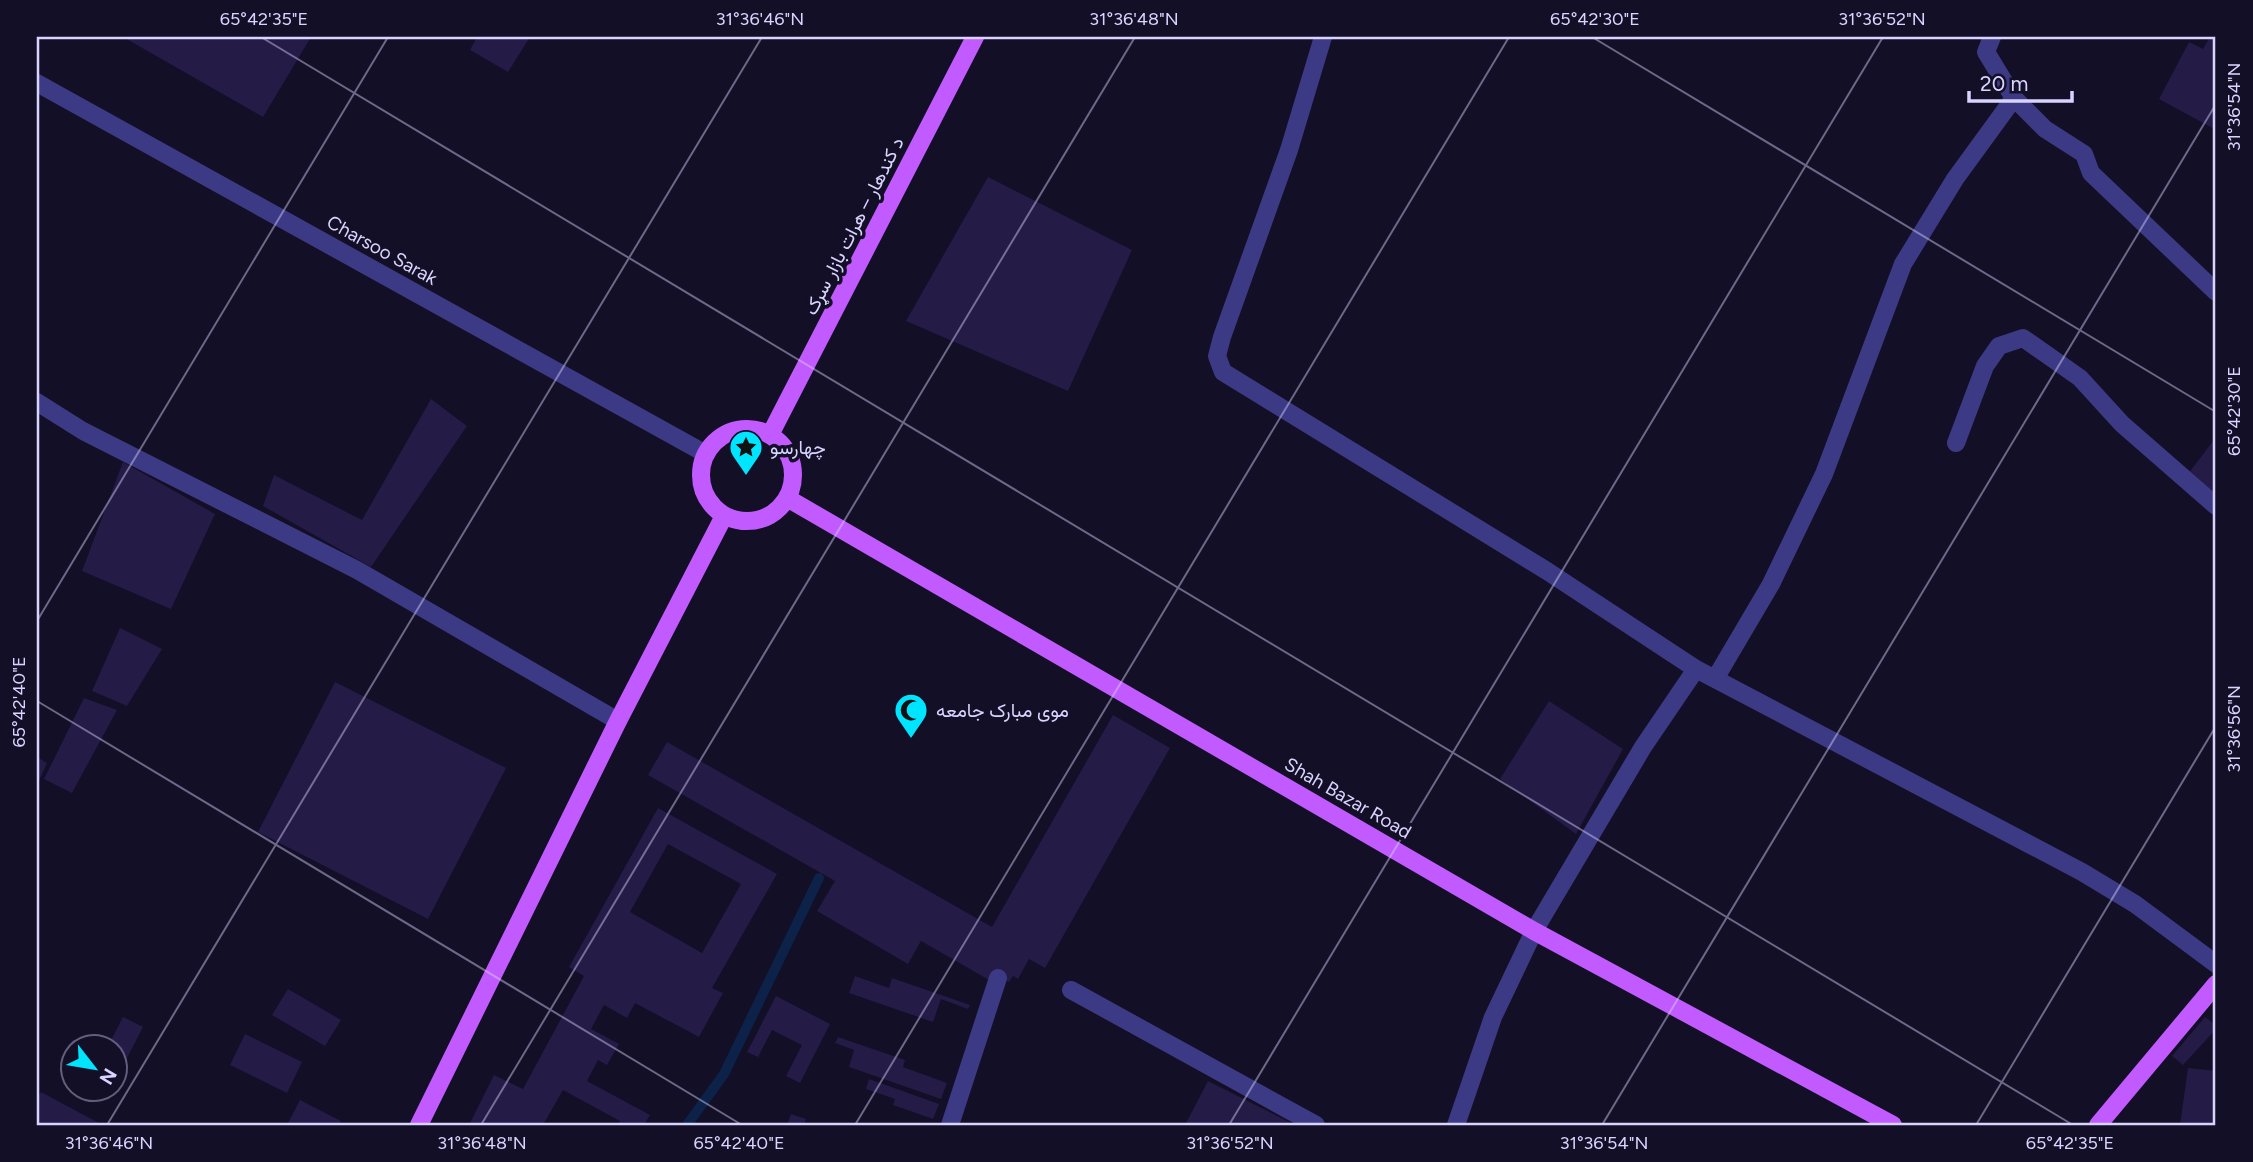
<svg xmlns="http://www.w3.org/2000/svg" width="2253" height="1162" viewBox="0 0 2253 1162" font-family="Figtree,Vazirmatn,sans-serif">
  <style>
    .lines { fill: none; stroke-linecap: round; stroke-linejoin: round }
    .stream { stroke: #0c2248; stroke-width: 10 }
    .building { fill: #241b47; fill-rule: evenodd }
    .minor { stroke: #3d3a85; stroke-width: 18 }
    .major { stroke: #c25bff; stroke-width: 18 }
    .ticks { fill: none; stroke: #d9d4ff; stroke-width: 2; stroke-opacity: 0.45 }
    .labels { text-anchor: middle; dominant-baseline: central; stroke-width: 7; stroke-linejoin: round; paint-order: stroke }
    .street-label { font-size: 19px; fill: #d9d4ff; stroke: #130f26 }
    .poi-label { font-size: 19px; fill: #d9d4ff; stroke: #130f26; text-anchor: start }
    .neatline { fill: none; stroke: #d9d4ff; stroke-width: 2.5 }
    .ticks-label { font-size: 18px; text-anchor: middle; fill: #d9d4ff }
  </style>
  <rect width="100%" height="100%" fill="#130f26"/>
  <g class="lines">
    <!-- stream -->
    <path class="stream" d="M 687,1125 L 724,1074 L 819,878"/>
  </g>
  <!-- building -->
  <path class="building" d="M 123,37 L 311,37 L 263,117 Z
    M 477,37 L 530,37 L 508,72 L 470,50 Z
    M 2210,37 L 2216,37 L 2216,130 L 2159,99 L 2189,42 L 2203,49 Z
    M 988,177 L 1132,250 L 1068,391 L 906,321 Z
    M 431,399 L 467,426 L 371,567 L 263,506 L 274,475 L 362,520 Z
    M 2216,437 L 2216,493 L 2215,494 L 2188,474 Z
    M 123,462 L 215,514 L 171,609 L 82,571 Z
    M 120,628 L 162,649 L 127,706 L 92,691 Z
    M 335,682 L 506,768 L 428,919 L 258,832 Z
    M 84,698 L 117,710 L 72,793 L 44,779 Z
    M 1549,701 L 1623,749 L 1576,834 L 1500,779 Z
    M 1113,715 L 1170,748 L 1045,968 L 1029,959 L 1018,979 L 1013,976 L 1009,982 L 993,972 L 989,980 L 921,941 L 908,964 L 817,911 L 835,881 L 648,775 L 667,742 L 992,927 Z
    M 37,757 L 47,763 L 37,785 Z
    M 658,808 L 777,874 L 712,988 L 723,993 L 699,1037 L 635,1003 L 627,1018 L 604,1005 L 591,1029 L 619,1044 L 607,1065 L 598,1060 L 587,1081 L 650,1115 L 644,1125 L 617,1125 L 620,1121 L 563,1090 L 543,1125 L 469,1125 L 494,1075 L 523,1089 L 584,976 L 569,967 ZM 668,844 L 741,884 L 702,953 L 630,912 Z
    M 855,976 L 889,988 L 892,978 L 970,1005 L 968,1009 L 941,999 L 933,1022 L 849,993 Z
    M 288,989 L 341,1020 L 325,1046 L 272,1015 Z
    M 776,996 L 830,1024 L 800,1083 L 786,1076 L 802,1045 L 772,1030 L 758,1057 L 747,1052 Z
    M 123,1017 L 143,1027 L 126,1060 L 116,1055 L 116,1046 L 108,1046 Z
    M 2205,1017 L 2216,1025 L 2216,1029 L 2183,1065 L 2172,1056 Z
    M 245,1034 L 302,1062 L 287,1093 L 230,1065 Z
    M 838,1037 L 905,1060 L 903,1067 L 947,1083 L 941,1099 L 849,1067 L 854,1050 L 835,1043 Z
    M 2188,1068 L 2216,1071 L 2216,1125 L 2180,1125 Z
    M 869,1079 L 939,1104 L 933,1119 L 893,1105 L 895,1099 L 866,1089 Z
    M 1208,1081 L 1295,1125 L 1185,1125 Z
    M 41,1092 L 99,1123 L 98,1125 L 37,1125 L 37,1099 Z
    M 300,1100 L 341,1121 L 338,1125 L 287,1125 Z
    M 791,1114 L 806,1119 L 804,1125 L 787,1125 Z"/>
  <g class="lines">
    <!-- minor -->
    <path class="minor" d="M 1323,37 L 1289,150 L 1222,337 L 1217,356 L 1223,372 L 1547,571 L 1696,669 L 2082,872 L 2135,904 L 2216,964
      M 1992,37 L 1986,52 L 2014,98 L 2045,129 L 2084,154 L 2091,173 L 2216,292
      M 37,83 L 706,454
      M 37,402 L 83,431 L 357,570 L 618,721
      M 1956,443 L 1985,366 L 1999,346 L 2023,338 L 2080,378 L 2122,424 L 2216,506
      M 1715,679 L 1771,584 L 1824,474 L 1903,264 L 1955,179 L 2014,98
      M 1071,990 L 1316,1125
      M 950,1125 L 998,978
      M 1456,1125 L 1493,1017 L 1534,931 L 1643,747 L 1696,669"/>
    <!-- major -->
    <path class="major" d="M701 475a46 46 0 1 1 92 0a46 46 0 1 1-92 0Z
      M 770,435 L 975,37
      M 787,498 L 1534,931 L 1893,1125
      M 419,1125 L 618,721 L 724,516
      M 2098,1125 L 2216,984"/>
  </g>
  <!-- ticks -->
  <path class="ticks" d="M 261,37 L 2073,1125M 1592,37 L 2216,412M 37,621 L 388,37M 37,701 L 742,1125M 107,1125 L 762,37M 481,1125 L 1135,37M 855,1125 L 1509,37M 1229,1125 L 1883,37M 1602,1125 L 2216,104M 1976,1125 L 2216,726"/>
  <!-- icons -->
  <defs>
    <symbol id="sight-pin" viewBox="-11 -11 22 30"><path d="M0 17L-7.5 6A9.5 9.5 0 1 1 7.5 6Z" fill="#00e5ff" stroke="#130f26"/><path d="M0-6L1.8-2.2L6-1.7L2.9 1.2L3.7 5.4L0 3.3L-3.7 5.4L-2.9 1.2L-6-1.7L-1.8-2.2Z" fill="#111"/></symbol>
    <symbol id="mosque-pin" viewBox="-11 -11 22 30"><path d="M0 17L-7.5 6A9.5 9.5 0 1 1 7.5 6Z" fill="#00e5ff" stroke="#130f26"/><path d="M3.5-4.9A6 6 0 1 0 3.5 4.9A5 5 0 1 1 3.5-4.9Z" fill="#111"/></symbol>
  </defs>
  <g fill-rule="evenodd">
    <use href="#sight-pin" x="727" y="428" width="38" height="52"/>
    <use href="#mosque-pin" x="892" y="691" width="38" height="52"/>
  </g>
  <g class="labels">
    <!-- street labels -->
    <g class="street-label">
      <text transform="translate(854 226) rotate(-63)">د کندهار – هرات بازار سړک</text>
      <text transform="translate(382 250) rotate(29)">Charsoo Sarak</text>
      <text transform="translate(1348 798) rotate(30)">Shah Bazar Road</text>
    </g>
    <!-- poi labels -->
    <g class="poi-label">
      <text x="770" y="447">چهارسو</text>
      <text x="936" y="710">موی مبارک جامعه</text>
    </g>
  </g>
  <!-- border -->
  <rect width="2253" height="1162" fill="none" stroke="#130f26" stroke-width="77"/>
  <!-- north arrow -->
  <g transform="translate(94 1068) rotate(121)"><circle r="33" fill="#130f26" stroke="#625e7d" stroke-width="2"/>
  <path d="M0-5L12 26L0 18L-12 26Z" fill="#00e5ff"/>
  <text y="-10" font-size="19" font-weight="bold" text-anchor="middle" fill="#d9d4ff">N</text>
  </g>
  <!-- scale -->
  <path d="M1969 91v10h103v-10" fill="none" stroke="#d9d4ff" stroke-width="3.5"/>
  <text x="1980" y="91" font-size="21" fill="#d9d4ff" stroke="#130f26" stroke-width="5" paint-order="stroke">20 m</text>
  <rect x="38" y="38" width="2176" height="1086" class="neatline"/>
  <g class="ticks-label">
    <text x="264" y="25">65°42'35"E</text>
    <text x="760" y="25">31°36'46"N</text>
    <text x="1134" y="25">31°36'48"N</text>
    <text x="1595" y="25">65°42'30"E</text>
    <text x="1882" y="25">31°36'52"N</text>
    <text transform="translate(2234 107) rotate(-90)" y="6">31°36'54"N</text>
    <text transform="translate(2234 411) rotate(-90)" y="6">65°42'30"E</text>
    <text transform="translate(19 702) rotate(-90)" y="6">65°42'40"E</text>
    <text transform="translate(2234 729) rotate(-90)" y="6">31°36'56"N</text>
    <text x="109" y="1149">31°36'46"N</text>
    <text x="482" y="1149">31°36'48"N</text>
    <text x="739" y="1149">65°42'40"E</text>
    <text x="1230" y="1149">31°36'52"N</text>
    <text x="1604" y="1149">31°36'54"N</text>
    <text x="2070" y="1149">65°42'35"E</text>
  </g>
</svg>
